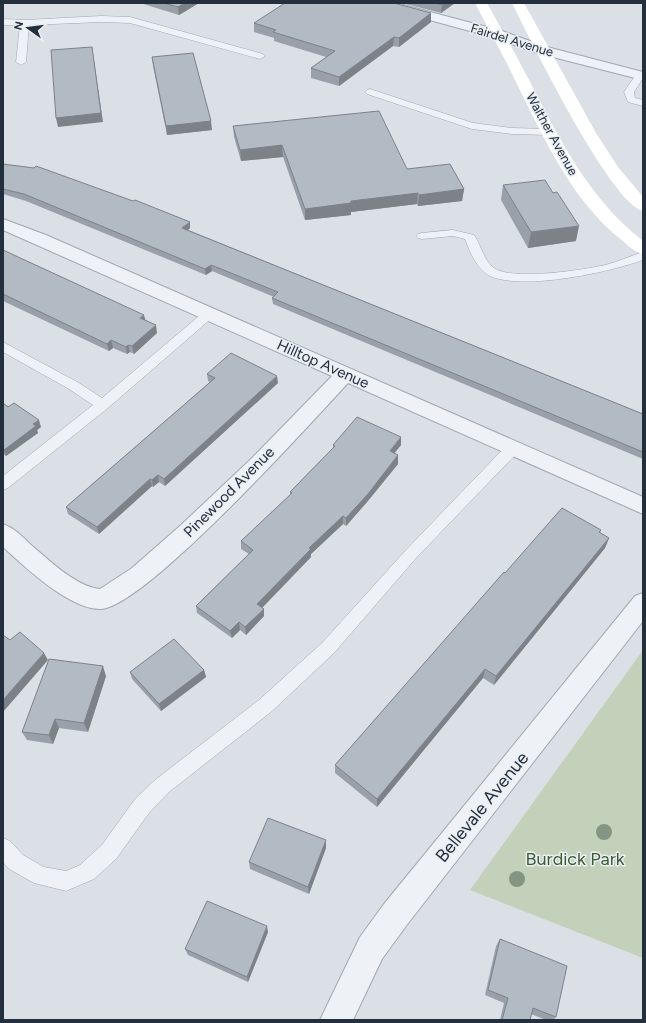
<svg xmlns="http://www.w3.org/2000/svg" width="646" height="1023" viewBox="0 0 646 1023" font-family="Figtree,sans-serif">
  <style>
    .green { fill: #c3d1bb }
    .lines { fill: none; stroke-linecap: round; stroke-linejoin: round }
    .lane-casing { stroke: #a0a7b1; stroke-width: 1 }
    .street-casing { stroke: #a0a7b1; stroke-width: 2 }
    .lane { fill: #eef1f5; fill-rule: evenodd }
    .street { fill: #eef1f5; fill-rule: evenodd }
    .secondary { fill: #fff; fill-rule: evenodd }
    .tree { fill: #849683 }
    .wall { fill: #99a0a9 }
    .shaded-wall { fill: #7d8289 }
    .building { fill: #b2bac4; stroke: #7d8289 }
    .labels { text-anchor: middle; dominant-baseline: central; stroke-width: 3; stroke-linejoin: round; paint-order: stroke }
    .far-street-label { font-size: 13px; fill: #242f3d; stroke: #eaeff4 }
    .street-label { font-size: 15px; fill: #242f3d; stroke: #eaeff4 }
    .near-street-label { font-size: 18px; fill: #242f3d; stroke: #eaeff4 }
    .near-park-label { font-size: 18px; fill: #3c5a31; stroke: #eaeff4 }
  </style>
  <rect width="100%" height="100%" fill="#dbe0e7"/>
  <!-- green -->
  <path class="green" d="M 643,650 L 643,958 L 470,890 Z"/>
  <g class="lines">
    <defs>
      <path id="lane" d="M 101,16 L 130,17 L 263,54 L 265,56 L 260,59 L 130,23 L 101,22 L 29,25 L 26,62 L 21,65 L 16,62 L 20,25 L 3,25 L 3,19 L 25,20 Z
        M 640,72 L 643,73 L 643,78 L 634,92 L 635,98 L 643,100 L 643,106 L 628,102 L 624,92 L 637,73 Z
        M 370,89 L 473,123 L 512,128 L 548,129 L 553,132 L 548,135 L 512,134 L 472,129 L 367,94 L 365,92 L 367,90 Z
        M 453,230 L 474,235 C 482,246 483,260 494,268 C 511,281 584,270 605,265 C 618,262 630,256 643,252 L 643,260 C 610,272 523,291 490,276 C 477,270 470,252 465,239 L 453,236 L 422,239 L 418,238 L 416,236 L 418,234 L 422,233 Z
        M 209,310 L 213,311 L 215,314 L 213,317 L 108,408 L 8,488 L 3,490 L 3,476 L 93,405 L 69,389 L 3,352 L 3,342 L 79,383 L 102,398 L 205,311 Z
        M 513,443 L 518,444 L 520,448 L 518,452 L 416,558 L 334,653 L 271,712 L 169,792 L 149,813 L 116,859 L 94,879 L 66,891 L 34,883 L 9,869 L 3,862 L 3,838 L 10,841 L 23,855 L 44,867 L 66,871 L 80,865 L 102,845 L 135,799 L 155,780 L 259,700 L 322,643 L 406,550 L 508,444 Z"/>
      <path id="street" d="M 376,3 L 396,3 L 502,31 L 547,47 L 643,72 L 643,80 L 537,53 L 492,37 L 378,6 Z
        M 3,219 L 46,235 L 643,497 L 643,514 L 348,383 C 311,423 145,607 101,609 C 70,610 25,567 3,547 L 3,524 C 14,528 22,536 30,544 C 48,559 76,587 100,589 L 132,568 L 181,525 L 250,460 L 332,376 L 3,230 Z
        M 643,593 L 643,621 L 406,926 L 382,959 L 353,1020 L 320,1020 L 360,937 L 384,904 L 635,596 Z"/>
    </defs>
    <!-- lane casing -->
    <use href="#lane" class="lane-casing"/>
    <!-- street casing -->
    <use href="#street" class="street-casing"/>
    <!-- lane -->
    <use href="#lane" class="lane"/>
    <!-- street -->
    <use href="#street" class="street"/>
    <!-- secondary -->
    <path class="secondary" d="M 475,3 L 487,3 C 501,28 515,53 528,78 C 559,138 588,198 643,241 L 643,254 C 635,252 629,247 623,241 C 571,201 543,136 514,78 C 502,53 488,28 475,3 Z
      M 512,3 L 524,3 L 596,133 L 618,167 L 643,197 L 643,211 C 610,203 530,39 512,3 Z"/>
  </g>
  <!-- trees -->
  <g class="tree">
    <circle cx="604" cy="832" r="8"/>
    <circle cx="517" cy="879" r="8"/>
  </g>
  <!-- wall -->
  <path class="wall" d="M 140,3 L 199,3 L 179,15 Z
    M 402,3 L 455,3 L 441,13 Z
    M 431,13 L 431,22 L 399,47 L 393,46 L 339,86 L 311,78 L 311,68 L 326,57 L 274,41 L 274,38 L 254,32 L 254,23 Z
    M 152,57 L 212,130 L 167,135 L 153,66 Z
    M 233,126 L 407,169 L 464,189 L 462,201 L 418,206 L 417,204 L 351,212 L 351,215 L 305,220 L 283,157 L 241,161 L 234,137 Z
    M 3,164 L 133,201 L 190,222 L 190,228 L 188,230 L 643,414 L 643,459 L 273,304 L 272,298 L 274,297 L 212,271 L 206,275 L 26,201 L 3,194 Z
    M 503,185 L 576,241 L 528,248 L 501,200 Z
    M 3,250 L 146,321 L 157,333 L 134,354 L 130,352 L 127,354 L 113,348 L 109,351 L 3,301 Z
    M 207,374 L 278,383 L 165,486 L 159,482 L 153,487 L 152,486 L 99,534 L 68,514 L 66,507 L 210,382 L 208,381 Z
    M 3,403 L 41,427 L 37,430 L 38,433 L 6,456 L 3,454 Z
    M 333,445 L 401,445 L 394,453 L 398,464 L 367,502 L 346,526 L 343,524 L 311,554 L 311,557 L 262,608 L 264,609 L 264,616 L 246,635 L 240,630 L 232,638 L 197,613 L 196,606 L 249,554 L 241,549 L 241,541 L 290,495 L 290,492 L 333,448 Z
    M 601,530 L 600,533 L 609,538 L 605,548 L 494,685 L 483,678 L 377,807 L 335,773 L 335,765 L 505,573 Z
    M 204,670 L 206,677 L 161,711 L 132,679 L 130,672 Z
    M 106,676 L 88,732 L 59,728 L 53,744 L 27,740 L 22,732 Z
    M 326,848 L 309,894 L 250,869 L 249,862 Z
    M 268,932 L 248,982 L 188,955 L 185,949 Z
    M 500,939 L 556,1017 L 553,1020 L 546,1020 L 531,1014 L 530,1020 L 500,1020 L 504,1003 L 485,995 L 496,946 Z"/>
  <!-- shaded-wall -->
  <path class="shaded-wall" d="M 185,3 L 199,3 L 179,15 L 178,7 Z
    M 444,3 L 455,3 L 441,13 L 442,5 Z
    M 431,13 L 431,22 L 399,47 L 399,38 Z
    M 394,37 L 393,46 L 339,86 L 339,77 Z
    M 92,47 L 103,122 L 58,127 L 56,118 Z
    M 211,121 L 212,130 L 167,135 L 166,126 Z
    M 282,145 L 283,157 L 241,161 L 240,150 Z
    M 464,189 L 462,201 L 418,206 L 419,195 Z
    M 418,193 L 417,204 L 351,212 L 351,215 L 305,220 L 305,209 L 351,201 Z
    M 190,222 L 190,228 L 183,234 L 182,228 Z
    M 579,226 L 576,241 L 528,248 L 531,232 Z
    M 211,265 L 212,271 L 206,275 L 205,269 Z
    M 144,315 L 146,322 L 140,318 Z
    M 156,325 L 157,333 L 134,354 L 132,346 Z
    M 111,340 L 113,348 L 109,351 L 107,344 Z
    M 128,345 L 130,352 L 127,354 L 126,347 Z
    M 277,376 L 278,383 L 165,486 L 164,479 Z
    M 39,420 L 41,427 L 37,430 L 38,433 L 6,456 L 4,450 L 33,424 Z
    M 401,437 L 401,445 L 389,460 L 390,451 Z
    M 398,455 L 398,464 L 367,502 L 346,526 L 346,518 Z
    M 158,475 L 159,482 L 153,487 L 152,480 Z
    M 150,479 L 152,486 L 99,534 L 97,527 Z
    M 343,516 L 343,524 L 311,554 L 311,557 L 258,612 L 257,604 L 309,548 Z
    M 609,538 L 605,548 L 494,685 L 496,676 Z
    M 264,609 L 264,616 L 246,635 L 245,627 Z
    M 239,622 L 240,630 L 232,638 L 230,631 Z
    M 44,653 L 48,660 L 3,712 L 3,700 Z
    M 103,666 L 106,676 L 88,732 L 84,723 Z
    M 485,669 L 483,678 L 377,807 L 377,799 Z
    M 204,670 L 206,677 L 161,711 L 159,704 Z
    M 55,719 L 59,728 L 53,744 L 49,735 Z
    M 326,840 L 326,848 L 309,894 L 308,887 Z
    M 267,926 L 268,932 L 248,982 L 247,977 Z"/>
  <!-- building -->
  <path class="building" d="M 164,3 L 185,3 L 178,7 Z
    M 285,3 L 394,3 L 431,13 L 399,38 L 394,37 L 339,77 L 311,68 L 335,51 L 273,32 L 276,30 L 254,23 Z
    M 436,3 L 444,3 L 442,5 Z
    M 92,47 L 101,113 L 56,118 L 51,50 Z
    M 193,53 L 211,121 L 166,126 L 152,57 Z
    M 379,111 L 407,169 L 450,164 L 464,189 L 419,195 L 418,193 L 351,201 L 351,203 L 305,209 L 282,145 L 240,150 L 233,126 Z
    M 3,164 L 34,168 L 36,166 L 133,201 L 135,200 L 190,222 L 182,228 L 643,414 L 643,452 L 272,298 L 278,292 L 211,265 L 205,269 L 24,194 L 3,189 Z
    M 545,180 L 553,193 L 557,192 L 579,226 L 531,232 L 503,185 Z
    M 3,250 L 144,315 L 140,318 L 156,325 L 132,346 L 128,345 L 126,347 L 111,340 L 107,344 L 3,294 Z
    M 231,353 L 277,376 L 164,479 L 158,475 L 152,480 L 150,479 L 97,527 L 66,507 L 215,378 L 207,374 Z
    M 3,403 L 8,407 L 14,403 L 39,420 L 33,424 L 36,426 L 4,450 L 3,449 Z
    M 357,417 L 401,437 L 390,451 L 398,455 L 368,494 L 346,518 L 343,516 L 309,548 L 311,549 L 257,604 L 264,609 L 245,627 L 239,622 L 230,631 L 196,606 L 253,550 L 241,541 L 292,493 L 290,492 L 335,446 L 333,445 Z
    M 562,508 L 601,530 L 599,532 L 609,538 L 496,676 L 485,669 L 377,799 L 335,765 L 504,572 L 505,573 L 519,557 Z
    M 20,632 L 44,653 L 3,700 L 3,635 L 10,640 Z
    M 174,639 L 204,670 L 159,704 L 130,672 Z
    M 49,659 L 103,666 L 84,723 L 55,719 L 49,735 L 22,732 Z
    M 268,818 L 326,840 L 308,887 L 249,862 Z
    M 207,901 L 267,926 L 247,977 L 185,949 Z
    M 500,939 L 567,966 L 556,1017 L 533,1008 L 530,1020 L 502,1020 L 508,998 L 488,990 Z"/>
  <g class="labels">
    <!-- far-street labels -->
    <g class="far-street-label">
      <text transform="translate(512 40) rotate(17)">Fairdel Avenue</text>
      <text transform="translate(552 134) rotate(61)">Walther Avenue</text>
    </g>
    <!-- street labels -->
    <g class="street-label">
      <text transform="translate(323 364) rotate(24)">Hilltop Avenue</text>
      <text transform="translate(229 492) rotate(-45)">Pinewood Avenue</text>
    </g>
    <!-- near-street labels -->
    <g class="near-street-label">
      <text transform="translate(482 807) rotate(-51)">Bellevale Avenue</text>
    </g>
    <!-- near-park labels -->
    <g class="near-park-label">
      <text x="575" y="859">Burdick Park</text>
    </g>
  </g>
  <!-- border -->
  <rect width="646" height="1023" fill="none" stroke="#242f3d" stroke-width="8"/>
  <!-- north arrow -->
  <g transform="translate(28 28) rotate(284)" stroke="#eaeff4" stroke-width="3" paint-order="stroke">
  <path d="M0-3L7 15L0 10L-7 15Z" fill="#242f3d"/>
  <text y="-6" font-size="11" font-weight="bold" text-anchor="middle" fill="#242f3d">N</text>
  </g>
</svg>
